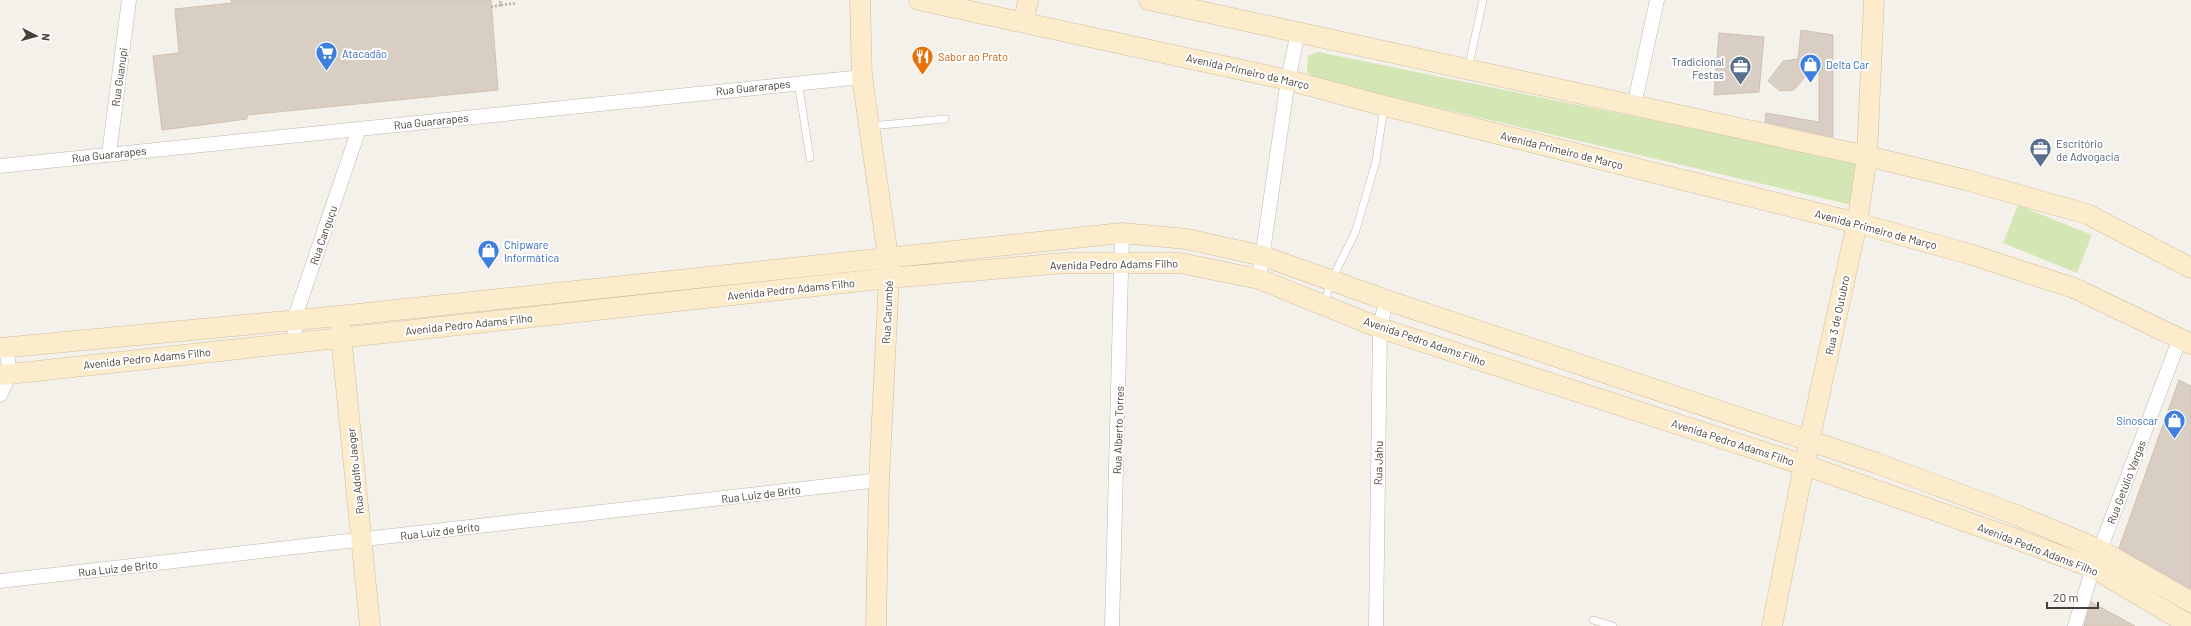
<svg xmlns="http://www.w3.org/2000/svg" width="2191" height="626" viewBox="0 0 2191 626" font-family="Barlow,sans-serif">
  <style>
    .green { fill: #d5e6b5 }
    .building { fill: #d9cec3; stroke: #d0c2b3 }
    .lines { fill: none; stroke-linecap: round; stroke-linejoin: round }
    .lane-casing { stroke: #c0b7ad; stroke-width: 8 }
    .street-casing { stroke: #c0b7ad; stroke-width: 15 }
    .secondary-casing { stroke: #d2be9c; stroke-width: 21 }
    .path { stroke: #c1b19f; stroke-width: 2.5; stroke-dasharray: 2 2; stroke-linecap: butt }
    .lane { stroke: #fff; stroke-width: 7 }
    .street { stroke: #fff; stroke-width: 14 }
    .secondary { stroke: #fceccc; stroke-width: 20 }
    .labels { text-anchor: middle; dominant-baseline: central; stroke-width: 4; stroke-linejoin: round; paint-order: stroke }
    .shop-label { font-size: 11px; fill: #366cbe; stroke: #fff; text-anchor: start }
    .food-label { font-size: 11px; fill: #c56008; stroke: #fff; text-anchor: start }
    .service-label { font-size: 11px; fill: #4e5e75; stroke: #fff; text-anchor: end }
    .street-label { font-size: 11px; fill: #484038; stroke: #fff }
  </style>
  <rect width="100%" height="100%" fill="#f4f0ea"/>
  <!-- green -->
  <path class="green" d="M 1318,52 L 1858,162 L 1852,205 L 1315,79 L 1307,72 L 1308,56 Z
    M 2018,205 L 2092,235 L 2077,273 L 2003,243 Z"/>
  <!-- building -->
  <path class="building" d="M 231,0 L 491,0 L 498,90 L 247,115 L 247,119 L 162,130 L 153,56 L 179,53 L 175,9 L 232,3 Z
    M 1801,30 L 1833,35 L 1833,137 L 1765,122 L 1766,113 L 1819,122 L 1819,60 L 1794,90 L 1780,91 L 1768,81 L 1783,61 L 1798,59 Z
    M 1719,33 L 1764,37 L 1759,92 L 1714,95 Z
    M 2179,380 L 2191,386 L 2191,589 L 2119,548 Z
    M 2091,602 L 2135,626 L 2084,626 Z"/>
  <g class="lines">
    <defs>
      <path id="lane" d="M 1468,69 L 1483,0
        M 798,82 L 810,158
        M 871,126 L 945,119
        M 1324,304 L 1331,281 L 1355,233 L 1376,161 L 1384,107
        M 1593,620 L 1613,626"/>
      <path id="street" d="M 1634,106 L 1657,0
        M 109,154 L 129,0
        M 0,166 L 862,77
        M 1259,279 L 1288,80 L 1298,32
        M 296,342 L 294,320 L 359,129
        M 0,395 L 10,374 L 6,347
        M 0,581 L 879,480
        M 1112,626 L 1122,233
        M 1376,626 L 1380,328 L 1386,300
        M 2075,626 L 2093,568 L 2180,338"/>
      <path id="secondary" d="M 860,0 L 862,77 L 888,257 L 889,278 L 879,480 L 876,626
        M 919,0 L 1288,80 L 1385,106 L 1857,223 L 1966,253 L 2074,288 L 2191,344
        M 1149,0 L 1867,156 L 1966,180 L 2087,214 L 2191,268
        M 1024,21 L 1028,0
        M 340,326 L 370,626
        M 0,348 L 339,316 L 1122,233 L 1187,239 L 1263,256 L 1386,300 L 1876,463 L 2019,516 L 2100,550 L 2191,602
        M 0,375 L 889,278 L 1065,263 L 1180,263 L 1259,279 L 1380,328 L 1804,465 L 2013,538 L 2093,568 L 2191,626
        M 1772,626 L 1804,465 L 1857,223 L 1867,156 L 1874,0"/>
    </defs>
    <!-- lane casing -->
    <use href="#lane" class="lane-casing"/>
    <!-- street casing -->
    <use href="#street" class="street-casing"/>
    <!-- secondary casing -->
    <use href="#secondary" class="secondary-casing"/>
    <!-- path -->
    <path class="path" d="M 501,5 L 516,3
      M 491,7 L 501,5 L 500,0"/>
    <!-- lane -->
    <use href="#lane" class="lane"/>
    <!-- street -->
    <use href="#street" class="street"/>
    <!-- secondary -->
    <use href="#secondary" class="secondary"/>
  </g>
  <!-- icons -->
  <defs>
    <symbol id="supermarket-pin" viewBox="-11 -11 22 30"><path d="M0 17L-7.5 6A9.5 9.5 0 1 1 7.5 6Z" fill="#3f7fe0" stroke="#fff"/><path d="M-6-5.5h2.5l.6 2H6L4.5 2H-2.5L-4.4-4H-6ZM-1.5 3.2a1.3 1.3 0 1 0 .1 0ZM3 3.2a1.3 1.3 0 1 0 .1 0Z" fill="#fff"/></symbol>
    <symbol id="restaurant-pin" viewBox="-11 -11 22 30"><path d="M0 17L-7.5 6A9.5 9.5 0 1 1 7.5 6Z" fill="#e8710a" stroke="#fff"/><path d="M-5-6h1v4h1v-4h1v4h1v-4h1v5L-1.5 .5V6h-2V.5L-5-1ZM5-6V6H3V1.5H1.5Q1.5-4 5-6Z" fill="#fff"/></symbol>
    <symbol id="shop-pin" viewBox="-11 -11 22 30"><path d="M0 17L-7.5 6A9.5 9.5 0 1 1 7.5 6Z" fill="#3f7fe0" stroke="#fff"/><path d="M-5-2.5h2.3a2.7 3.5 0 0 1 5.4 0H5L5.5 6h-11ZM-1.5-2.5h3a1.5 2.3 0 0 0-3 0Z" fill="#fff"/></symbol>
    <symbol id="office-pin" viewBox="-11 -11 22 30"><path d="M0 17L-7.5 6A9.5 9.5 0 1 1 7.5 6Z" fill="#5c6f8a" stroke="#fff"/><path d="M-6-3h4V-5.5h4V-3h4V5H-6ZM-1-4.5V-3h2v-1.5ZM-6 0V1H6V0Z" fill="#fff"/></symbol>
  </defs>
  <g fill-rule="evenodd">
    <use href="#supermarket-pin" x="314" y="40" width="25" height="34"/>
    <use href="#restaurant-pin" x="910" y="44" width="25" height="34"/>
    <use href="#shop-pin" x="1798" y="52" width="25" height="34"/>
    <use href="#office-pin" x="1728" y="54" width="25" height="34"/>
    <use href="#office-pin" x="2028" y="136" width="25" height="34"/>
    <use href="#shop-pin" x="476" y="238" width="25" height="34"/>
    <use href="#shop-pin" x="2162" y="408" width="25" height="34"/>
  </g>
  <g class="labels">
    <!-- shop labels -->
    <g class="shop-label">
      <text x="342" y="53">Atacadão</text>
      <text x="1826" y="64">Delta Car</text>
      <text x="504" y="244">Chipware<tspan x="504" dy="13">Informática</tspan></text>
      <text x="2158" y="420" text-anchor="end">Sinoscar</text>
    </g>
    <!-- food labels -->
    <g class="food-label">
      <text x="938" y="56">Sabor ao Prato</text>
    </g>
    <!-- service labels -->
    <g class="service-label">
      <text x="1724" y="61">Tradicional<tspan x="1724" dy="13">Festas</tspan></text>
      <text x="2056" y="143" text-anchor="start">Escritório<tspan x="2056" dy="13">de Advogacia</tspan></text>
    </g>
    <!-- street labels -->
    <g class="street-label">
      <text transform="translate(1248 71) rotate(13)">Avenida Primeiro de Março</text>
      <text transform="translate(119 77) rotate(-82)">Rua Guanupi</text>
      <text transform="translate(753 87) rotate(-6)">Rua Guararapes</text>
      <text transform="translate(431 121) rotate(-6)">Rua Guararapes</text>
      <text transform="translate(1562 150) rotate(14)">Avenida Primeiro de Março</text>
      <text transform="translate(109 154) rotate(-6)">Rua Guararapes</text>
      <text transform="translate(1876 229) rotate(15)">Avenida Primeiro de Março</text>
      <text transform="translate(323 235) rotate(-71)">Rua Canguçu</text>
      <text transform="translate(1114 264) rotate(-1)">Avenida Pedro Adams Filho</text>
      <text transform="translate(791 289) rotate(-6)">Avenida Pedro Adams Filho</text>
      <text transform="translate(887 312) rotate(-87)">Rua Carumbé</text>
      <text transform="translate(1837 315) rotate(-78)">Rua 3 de Outubro</text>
      <text transform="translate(469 324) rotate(-6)">Avenida Pedro Adams Filho</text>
      <text transform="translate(1425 341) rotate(19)">Avenida Pedro Adams Filho</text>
      <text transform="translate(147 358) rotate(-6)">Avenida Pedro Adams Filho</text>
      <text transform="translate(1118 430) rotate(-88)">Rua Alberto Torres</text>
      <text transform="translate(1733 442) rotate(18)">Avenida Pedro Adams Filho</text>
      <text transform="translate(1378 463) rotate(-89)">Rua Jahu</text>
      <text transform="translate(355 471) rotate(-96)">Rua Adolfo Jaeger</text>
      <text transform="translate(2126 482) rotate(-69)">Rua Getúlio Vargas</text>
      <text transform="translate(761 494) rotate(-7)">Rua Luiz de Brito</text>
      <text transform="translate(440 531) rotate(-7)">Rua Luiz de Brito</text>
      <text transform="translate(2038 549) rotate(21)">Avenida Pedro Adams Filho</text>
      <text transform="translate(118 568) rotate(-6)">Rua Luiz de Brito</text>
    </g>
  </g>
  <!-- north arrow -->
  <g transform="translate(36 36) rotate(96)" stroke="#ffffff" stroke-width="3" paint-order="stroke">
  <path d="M0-3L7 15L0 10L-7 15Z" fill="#484038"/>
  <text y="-6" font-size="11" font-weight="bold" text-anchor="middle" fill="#484038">N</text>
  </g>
  <!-- scale -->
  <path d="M2047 602v6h51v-6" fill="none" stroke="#484038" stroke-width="2"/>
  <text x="2053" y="602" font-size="12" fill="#484038" stroke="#ffffff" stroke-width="3" paint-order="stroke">20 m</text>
</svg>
